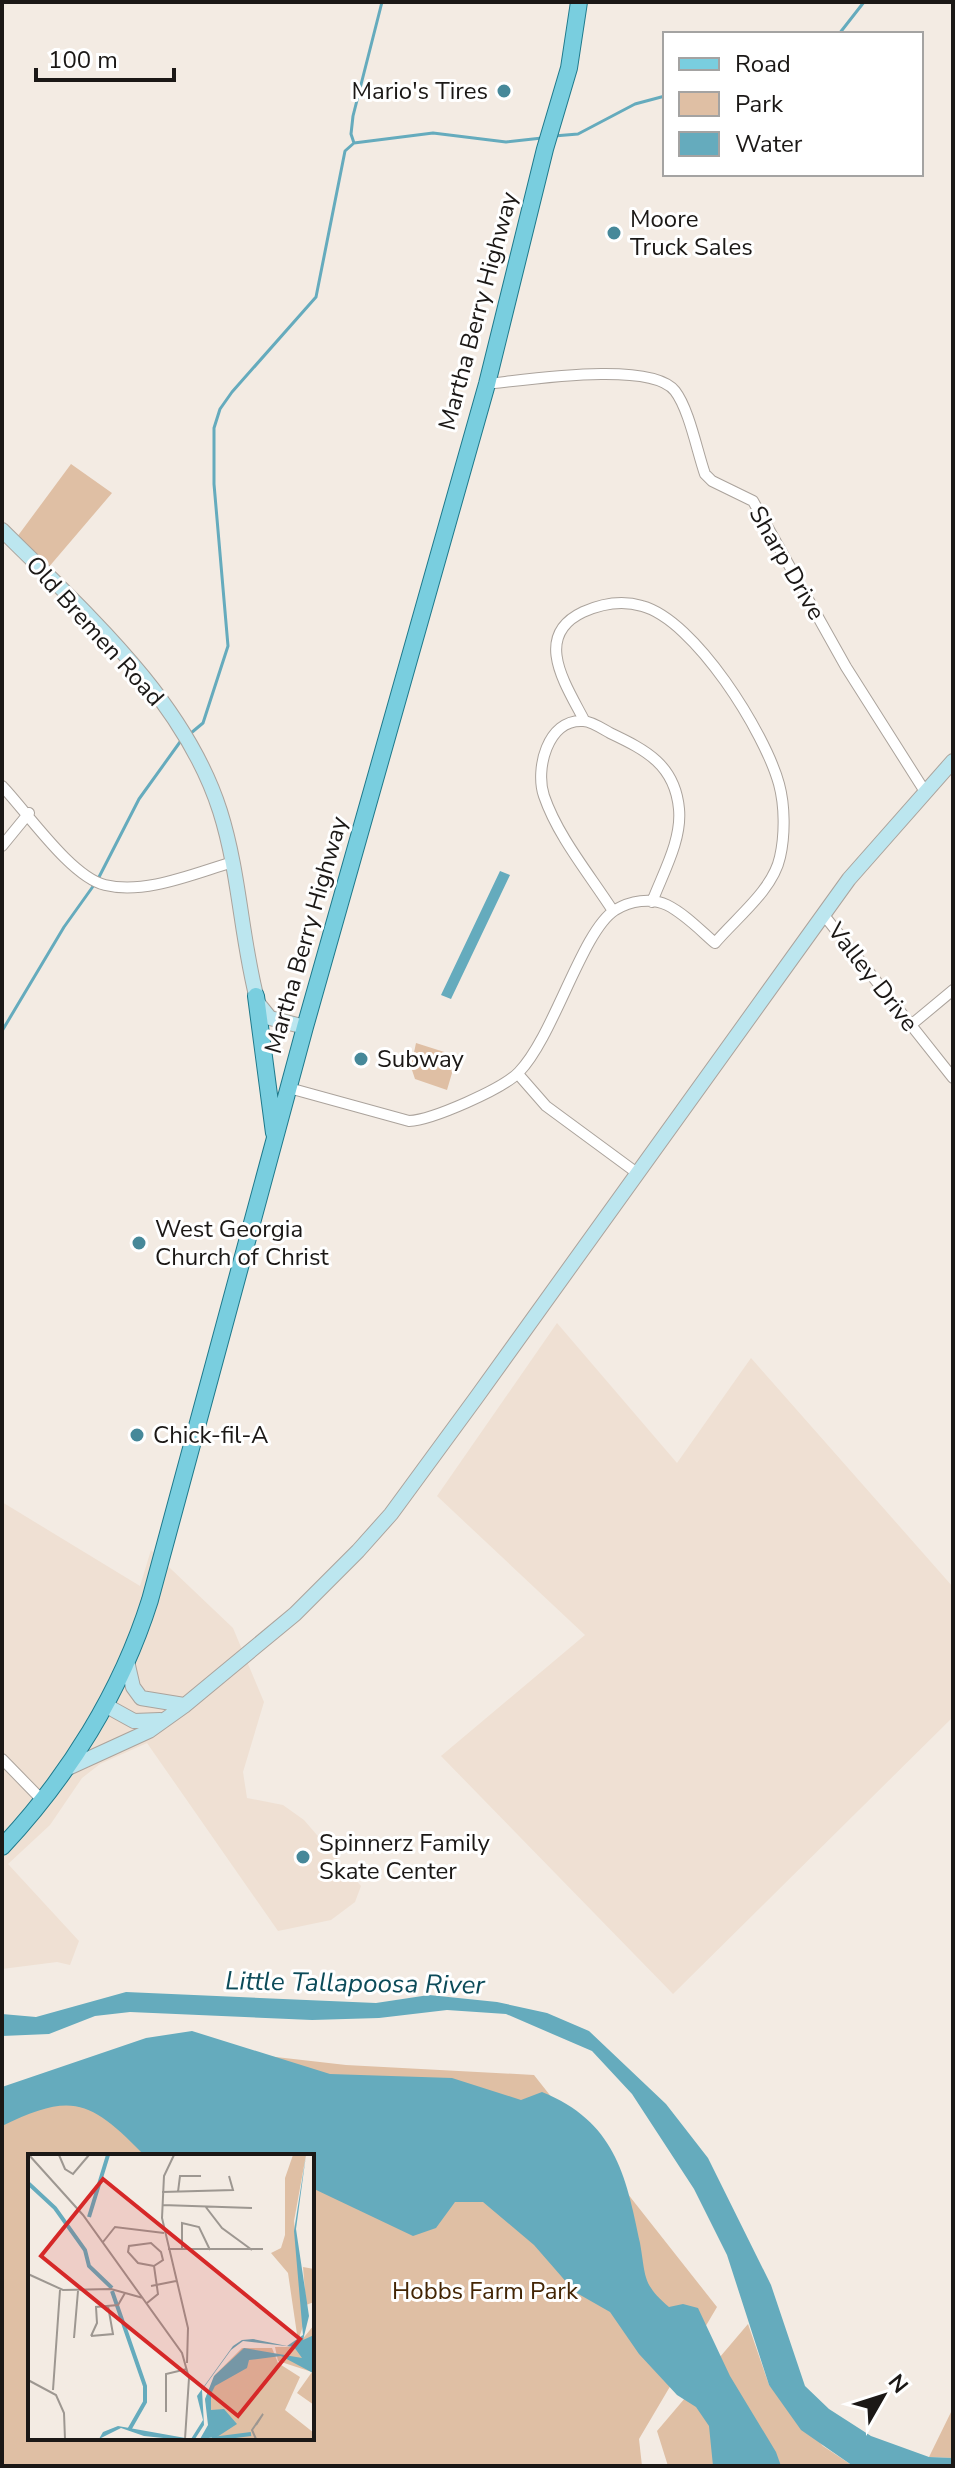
<svg xmlns="http://www.w3.org/2000/svg" width="955" height="2468" viewBox="0 0 955 2468" font-family="'Nunito Sans',sans-serif">
  <style>
    .built { fill: #efe0d3 }
    .green { fill: #dfbfa4; fill-rule: evenodd }
    .water { fill: #65abbd }
    .lines { fill: none; stroke-linecap: round; stroke-linejoin: round }
    .stream { stroke: #65abbd; stroke-width: 3 }
    .street-casing { stroke: #aba39c; stroke-width: 12 }
    .secondary-casing { stroke: #aba39c; stroke-width: 16 }
    .primary-casing { stroke: #1e798b; stroke-width: 18 }
    .street { stroke: #fff; stroke-width: 10 }
    .secondary { stroke: #bce6ef; stroke-width: 14 }
    .primary { stroke: #79cedf; stroke-width: 16 }
    .poi-dot { fill: #468899; stroke: #fff; stroke-width: 3 }
    .labels { text-anchor: middle; dominant-baseline: central; stroke-width: 6; stroke-linejoin: round; paint-order: stroke }
    .poi-label { font-size: 24px; fill: #1b1816; stroke: #fff; text-anchor: start }
    .street-label { font-size: 24px; fill: #1b1816; stroke: #fff }
    .park-label { font-size: 24px; fill: #432504; stroke: #fff }
    .water-label { font-size: 26px; font-style: italic; fill: #0c4b59; stroke: #fff }
    .inset-river { fill: none; stroke: #65abbd; stroke-width: 4 }
    .inset-road { fill: none; stroke: #9d9791; stroke-width: 2 }
    .view { fill: #d62828; fill-opacity: 0.15; stroke: #d62828; stroke-width: 4 }
    .inset-edge { fill: none; stroke: #1b1816; stroke-width: 4 }
  </style>
  <rect width="100%" height="100%" fill="#f3ebe3"/>
  <!-- built -->
  <path class="built" d="M 557,1323 L 677,1463 L 751,1358 L 953,1587 L 953,1717 L 673,1994 L 441,1756 L 585,1635 L 437,1496 Z
    M 2,1502 L 140,1586 L 151,1550 L 233,1628 L 264,1702 L 243,1772 L 247,1798 L 283,1805 L 304,1820 L 361,1886 L 355,1902 L 331,1920 L 278,1931 L 147,1743 L 100,1764 L 82,1778 L 50,1825 L 8,1864 L 79,1941 L 70,1965 L 57,1962 L 2,1969 Z"/>
  <!-- green -->
  <path class="green" d="M 71,464 L 112,493 L 48,568 L 17,537 Z
    M 416,1043 L 457,1056 L 447,1090 L 415,1079 L 411,1067 Z
    M 163,2044 L 346,2065 L 534,2075 L 717,2307 L 639,2439 L 642,2466 L 2,2466 L 2,2093 ZM 30,2156 L 312,2156 L 312,2438 L 30,2438 Z
    M 748,2324 L 769,2385 L 823,2446 L 853,2466 L 668,2466 L 657,2431 Z
    M 953,2408 L 953,2458 L 929,2457 Z"/>
  <!-- water -->
  <path class="water" d="M 500,871 L 510,875 L 451,999 L 441,995 Z
    M 126,1992 L 376,2003 L 429,1995 L 497,2002 L 547,2013 L 589,2031 L 666,2104 L 708,2158 L 771,2285 L 805,2386 L 829,2409 L 871,2436 L 929,2457 L 953,2458 L 953,2466 L 853,2466 L 801,2430 L 769,2385 L 727,2255 L 694,2189 L 632,2094 L 592,2051 L 506,2014 L 447,2010 L 379,2018 L 312,2020 L 130,2012 L 95,2016 L 49,2034 L 2,2036 L 2,2014 L 36,2017 Z
    M 192,2031 L 330,2074 L 452,2078 L 521,2100 L 542,2092 C 614,2121 626,2174 640,2243 C 646,2277 642,2284 669,2307 L 683,2304 L 698,2308 L 730,2376 L 776,2452 L 781,2466 L 713,2466 L 709,2426 L 696,2407 L 677,2395 L 639,2354 L 610,2312 L 575,2292 L 534,2245 L 483,2202 L 455,2202 L 436,2228 L 413,2236 L 312,2188 L 312,2156 L 143,2154 C 90,2100 72,2092 2,2126 L 2,2087 L 146,2038 Z"/>
  <g class="lines">
    <!-- stream -->
    <path class="stream" d="M 839,34 L 864,2
      M 554,136 L 578,134 L 635,104 L 665,96
      M 354,143 L 351,134 L 353,116 L 382,2
      M 191,733 L 203,723 L 228,646 L 214,484 L 214,428 L 220,409 L 232,392 L 316,297 L 345,151 L 354,143 L 433,133 L 506,142 L 542,138
      M 98,879 L 139,799 L 180,742
      M 2,1031 L 64,927 L 94,885"/>
    <defs>
      <path id="street" d="M 487,384 C 526,380 651,360 675,391 C 689,409 697,451 705,474 L 712,481 L 753,501 L 846,667 L 924,790
        M 2,786 C 27,812 71,877 105,885 C 145,895 195,873 233,862
        M 2,846 L 29,813
        M 613,911 C 590,875 558,837 544,796 C 535,770 547,719 583,721 C 591,721 603,729 610,733 C 646,750 675,765 679,809 C 682,840 663,873 652,902
        M 823,914 L 953,1078
        M 911,1025 L 953,990
        M 518,1074 L 546,1106 L 637,1173
        M 289,1088 L 409,1121 C 432,1120 503,1089 519,1072 C 554,1036 582,931 615,910 C 630,901 651,897 667,905 C 685,914 700,930 715,943 C 736,918 773,890 780,857 C 785,835 785,806 779,784 C 765,733 695,620 642,606 C 622,600 601,604 583,612 C 532,636 566,685 584,720
        M 2,1759 L 43,1801"/>
      <path id="secondary" d="M 2,530 C 83,611 184,698 220,811 C 240,874 241,940 258,1003 L 270,1018 L 305,1027
        M 127,1661 L 133,1687 L 141,1698 L 184,1705
        M 105,1705 L 134,1721 L 160,1720
        M 66,1769 L 149,1731 L 184,1706 L 295,1614 L 358,1551 L 391,1514 L 476,1398 L 849,879 L 953,761"/>
      <path id="primary" d="M 256,996 L 274,1133
        M 2,1847 C 68,1777 121,1692 150,1600 L 305,1027 L 487,384 L 545,149 L 569,68 L 579,2"/>
    </defs>
    <!-- street casing -->
    <use href="#street" class="street-casing"/>
    <!-- secondary casing -->
    <use href="#secondary" class="secondary-casing"/>
    <!-- primary casing -->
    <use href="#primary" class="primary-casing"/>
    <!-- street -->
    <use href="#street" class="street"/>
    <!-- secondary -->
    <use href="#secondary" class="secondary"/>
    <!-- primary -->
    <use href="#primary" class="primary"/>
  </g>
  <!-- markers -->
  <g class="poi-dot">
    <circle cx="504" cy="91" r="8"/>
    <circle cx="614" cy="233" r="8"/>
    <circle cx="361" cy="1059" r="8"/>
    <circle cx="139" cy="1243" r="8"/>
    <circle cx="137" cy="1435" r="8"/>
    <circle cx="303" cy="1857" r="8"/>
  </g>
  <g class="labels">
    <!-- poi labels -->
    <g class="poi-label">
      <text x="488" y="91" text-anchor="end">Mario's Tires</text>
      <text x="630" y="219">Moore<tspan x="630" dy="28">Truck Sales</tspan></text>
      <text x="377" y="1059">Subway</text>
      <text x="155" y="1229">West Georgia<tspan x="155" dy="28">Church of Christ</tspan></text>
      <text x="153" y="1435">Chick-fil-A</text>
      <text x="319" y="1843">Spinnerz Family<tspan x="319" dy="28">Skate Center</tspan></text>
    </g>
    <!-- street labels -->
    <g class="street-label">
      <text transform="translate(478 311) rotate(-75)">Martha Berry Highway</text>
      <text transform="translate(787 563) rotate(60)">Sharp Drive</text>
      <text transform="translate(95 631) rotate(48)">Old Bremen Road</text>
      <text transform="translate(306 935) rotate(-74)">Martha Berry Highway</text>
      <text transform="translate(873 977) rotate(52)">Valley Drive</text>
    </g>
    <!-- park labels -->
    <g class="park-label">
      <text x="485" y="2291">Hobbs Farm Park</text>
    </g>
    <!-- water labels -->
    <g class="water-label">
      <text transform="translate(355 1983) rotate(1)">Little Tallapoosa River</text>
    </g>
  </g>
  <!-- overview -->
  <g transform="translate(28 2154)">
    <rect width="286" height="286" fill="#f3ebe3"/>
    <path d="M 265,1 L 278,1 L 266,67 L 277,166 L 270,187 L 260,119 L 243,99 L 253,94 L 257,81 L 257,24 ZM 275,113 L 286,115 L 286,148 L 278,151 ZM 286,171 L 286,251 L 269,239 L 284,218 L 250,207 L 247,193 L 268,193 ZM 214,194 L 244,194 L 250,209 L 272,223 L 257,256 L 286,279 L 286,285 L 188,285 L 177,246 L 187,221 Z" fill="#dfbfa4"/>
    <path d="M 278,1 L 268,75 L 281,162 L 275,186 L 286,181 L 286,229 L 285,219 L 253,202 L 221,206 L 219,214 L 187,232 L 183,240 L 183,256 L 196,255 L 209,270 L 189,283 L 172,285 L 180,271 L 177,245 L 186,222 L 216,194 L 274,204 L 266,193 L 215,187 L 203,196 L 174,236 L 176,271 L 167,285 L 145,285 L 116,282 L 93,274 L 71,285 L 75,278 L 90,272 L 163,285 L 175,266 L 169,242 L 205,192 L 214,186 L 225,185 L 259,192 L 275,181 L 266,77 Z" fill="#65abbd"/>
    <path class="inset-river" d="M 0,29 L 27,54 L 57,96 L 61,112 L 84,134M 61,63 L 80,1M 84,137 L 117,232 L 117,248 L 101,276M 184,285 L 223,280"/>
    <path class="inset-road" d="M 1,1 L 55,61 L 154,199 L 161,224 L 157,285M 31,1 L 37,15 L 45,20 L 61,1M 146,1 L 136,22 L 134,64 L 160,174 L 159,209M 134,38 L 205,36 L 201,22M 150,38 L 152,22 L 173,22M 134,51 L 224,54M 177,52 L 194,74 L 224,96M 75,88 L 87,73 L 136,79M 140,95 L 235,95M 154,95 L 154,69 L 171,73 L 182,96M 0,120 L 35,136 L 83,135 L 115,144M 123,132 L 148,127M 119,149 L 130,140 L 126,112 L 135,106 L 133,98 L 123,89 L 101,92 L 100,98 L 110,109 L 126,112M 63,182 L 69,169 L 68,153 L 90,151 L 97,139M 63,182 L 85,180 L 80,152M 46,184 L 50,137M 0,226 L 28,241 L 36,259 L 37,285M 25,236 L 32,136M 138,258 L 138,220 L 159,215M 228,271 L 235,260 L 224,276 L 228,285"/>
    <path class="view" d="M 75,25 L 272,185 L 210,262 L 13,102 Z"/>
    <rect width="286" height="286" class="inset-edge"/>
  </g>
  <!-- border -->
  <rect width="955" height="2468" fill="none" stroke="#1b1816" stroke-width="8"/>
  <!-- legend -->
  <rect x="663" y="32" width="260" height="144" fill="#ffffff" stroke="#a4a3a2" stroke-width="2"/>
  <rect x="679" y="58" width="40" height="12" fill="#79cedf" stroke="#a4a3a2" stroke-width="2"/>
  <text x="735" y="72" font-size="24" fill="#1b1816">Road</text>
  <rect x="679" y="92" width="40" height="24" fill="#dfbfa4" stroke="#a4a3a2" stroke-width="2"/>
  <text x="735" y="112" font-size="24" fill="#1b1816">Park</text>
  <rect x="679" y="132" width="40" height="24" fill="#65abbd" stroke="#a4a3a2" stroke-width="2"/>
  <text x="735" y="152" font-size="24" fill="#1b1816">Water</text>
  <!-- north arrow -->
  <g transform="translate(883 2396) rotate(51)" stroke="#ffffff" stroke-width="6" paint-order="stroke">
  <path d="M0-6L14 30L0 20L-14 30Z" fill="#1b1816"/>
  <text y="-12" font-size="22" font-weight="bold" text-anchor="middle" fill="#1b1816">N</text>
  </g>
  <!-- scale -->
  <path d="M36 68v12h138v-12" fill="none" stroke="#1b1816" stroke-width="4"/>
  <text x="48" y="68" font-size="24" fill="#1b1816" stroke="#ffffff" stroke-width="6" paint-order="stroke">100 m</text>
</svg>
